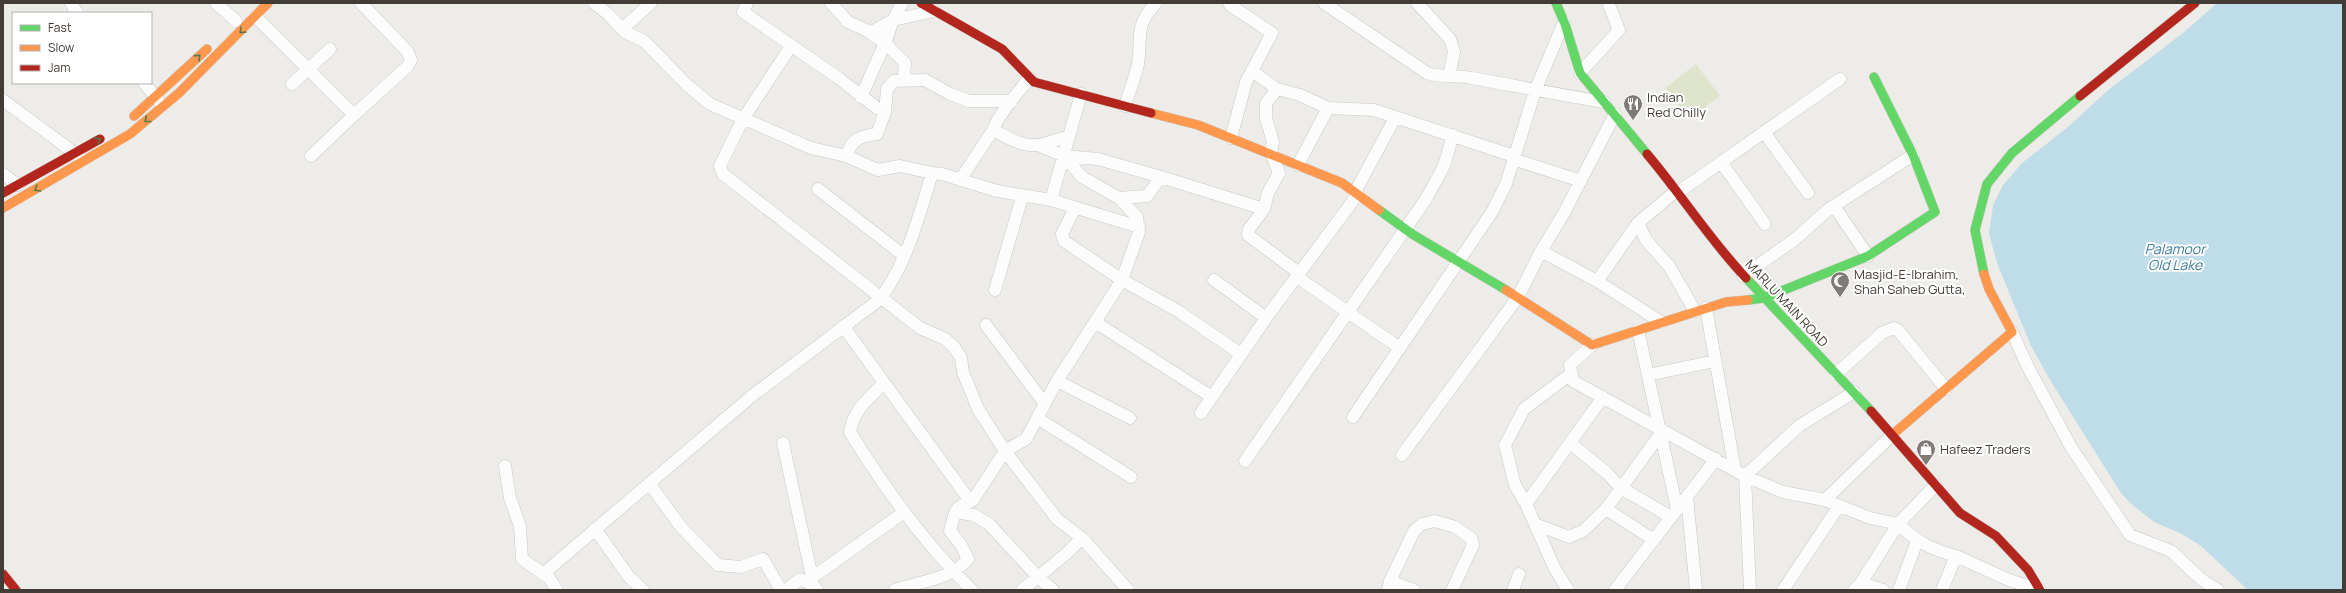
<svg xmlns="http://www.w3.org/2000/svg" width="2346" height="593" viewBox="0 0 2346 593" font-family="Manrope,sans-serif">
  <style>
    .green { fill: #dfe5cc }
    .water { fill: #bedde8 }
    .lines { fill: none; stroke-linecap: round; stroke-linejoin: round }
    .street-casing { stroke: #cac8c5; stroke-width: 13 }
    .fast-casing { stroke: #ccc8c1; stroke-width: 10 }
    .slow-casing { stroke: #ccc8c1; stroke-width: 10 }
    .jam-casing { stroke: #ccc8c1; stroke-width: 10 }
    .street { stroke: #fcfcfc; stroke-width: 12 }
    .fast { stroke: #63d668; stroke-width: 9 }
    .slow { stroke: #ff974d; stroke-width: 9 }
    .jam { stroke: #b3261e; stroke-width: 9 }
    .oneway { stroke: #507a4a }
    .labels { text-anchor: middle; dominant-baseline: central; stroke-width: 4; stroke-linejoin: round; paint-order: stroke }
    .poi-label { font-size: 13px; fill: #433c36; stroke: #fff; text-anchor: start }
    .street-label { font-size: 13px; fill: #433c36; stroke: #fff }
    .water-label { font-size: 14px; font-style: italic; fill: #3b7e9a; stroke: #fff }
  </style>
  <rect width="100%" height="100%" fill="#eeece9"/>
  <!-- green -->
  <path class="green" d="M 1696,64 L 1720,96 L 1689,119 L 1665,88 Z"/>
  <!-- water -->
  <path class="water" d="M 2217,3 L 2343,3 L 2343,590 L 2248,590 L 2201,546 L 2182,534 L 2154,522 L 2130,503 L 2121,493 L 2053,385 L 2031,346 L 1997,263 L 1989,234 L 1993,205 L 2003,185 L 2022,163 L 2068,127 L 2107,91 L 2183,33 Z"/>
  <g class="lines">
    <defs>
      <path id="street" d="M 71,3 L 77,13
        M 216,3 L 236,21
        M 594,3 L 607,13 L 625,32 L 644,41 L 687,85 L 710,104 L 811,148 L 846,156 L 878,170 L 900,166 L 932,173
        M 747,3 L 743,12 L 837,77 L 877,108 L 885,112 L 877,134 C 860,136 852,139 846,156
        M 831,3 L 848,22 L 866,30 L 885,43 L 893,20 L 870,33
        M 902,3 L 893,20 L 934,11
        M 1231,3 L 1230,5 L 1272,33 L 1246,82 L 1231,138
        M 1324,3 L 1427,73 C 1441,78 1457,75 1472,78 C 1516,86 1560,95 1604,102
        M 1417,3 L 1450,39 L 1454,52 L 1449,76
        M 256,17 L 354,115 L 311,156
        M 622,29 L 651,3
        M 791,46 L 743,119 L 720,166 L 723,174 L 920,328 L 945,339 L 954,347 L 961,358 L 963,372 L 978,409 L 1005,451 L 973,500 L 959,507 L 955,512 L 950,531 L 961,545 L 968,559 C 951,580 920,581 895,590
        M 1252,71 L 1277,89 L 1300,95 L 1328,108 L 1298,165
        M 1580,73 L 1619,30 L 1609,5
        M 1029,78 C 1017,95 1001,110 993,130 C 1007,137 1022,147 1038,145 C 1049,144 1058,138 1069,137
        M 144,83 L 160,102
        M 292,84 L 330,49
        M 1277,89 L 1266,103 L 1266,118 L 1273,142 L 1271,153 L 1279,173 L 1268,193 L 1264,209 L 1249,229 L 1248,235 L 1299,273
        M 861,97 L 885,43 L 905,63 L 904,74 L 907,81
        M 3,100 L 80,157
        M 1125,106 C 1129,92 1135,78 1138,64 C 1142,37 1134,26 1156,3
        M 1328,108 L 1374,110 L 1514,156
        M 885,112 L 887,89 L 894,81 L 925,80 L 950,94 L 969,101 L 1012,101
        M 354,115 L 408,66 L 411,60 L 407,51 L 361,3
        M 1764,132 L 1808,193
        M 1038,145 L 1064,156 L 1098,159 L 1161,177 L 1147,196 L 1119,198 L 1137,217 L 1139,232 L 1122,280 L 1057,381 L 1026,439 L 1005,451 L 1057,519 L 1082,538 L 1128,590
        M 1064,156 L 1082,177 L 1119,198
        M 1513,159 L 1581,181
        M 1721,162 L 1765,224
        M 3,174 L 18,185
        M 1161,177 L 1264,209
        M 960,180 L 993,130
        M 818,189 L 903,255
        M 1676,191 L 1638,223 L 1646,240 L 1669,266 L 1695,311
        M 1355,192 L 1395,118
        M 1677,193 L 1840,79
        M 1051,200 L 1139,227
        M 1834,206 L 1868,256
        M 1075,208 L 1062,234 L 1064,241 L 1122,280 L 1178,311 L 1241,354
        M 1541,251 L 1564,213 L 1615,114
        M 1743,276 L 1794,240 L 1829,209 L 1913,155
        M 1297,277 L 1400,348
        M 1214,280 L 1266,318
        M 1597,281 L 1638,223
        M 995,290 L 1022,197
        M 1706,308 L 1735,470
        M 1095,322 L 1212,397
        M 986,325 L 1045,404
        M 843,326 L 970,501
        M 1638,330 L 1677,509
        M 2012,332 L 2028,367 L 2071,447 L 2130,535 L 2171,551 L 2202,580 L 2218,590
        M 1592,345 L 1570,365 L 1573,381 L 1745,476 L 1799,426 L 1854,392
        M 1836,374 L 1882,333 L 1894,328 L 1898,330 L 1946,389
        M 1648,375 L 1715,361
        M 1057,381 L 1130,418
        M 884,383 C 869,398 853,410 850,432 C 885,489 924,543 972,590
        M 1201,413 L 1266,318 L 1358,194
        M 1353,417 L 1492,212 L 1506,184 L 1535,91 L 1564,22
        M 1037,418 L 1131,477
        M 783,443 L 812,577
        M 1570,443 L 1607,473 L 1621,488 L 1671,517
        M 1402,455 L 1518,297 L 1541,251 L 1597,281 L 1661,322
        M 1245,461 L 1426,199 L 1444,166 L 1453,135
        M 505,466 L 510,498 L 520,526 L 522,559 L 549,578 L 557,590
        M 649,483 L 681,527 L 718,565 L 741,567 L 763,559 L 781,590
        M 1687,497 L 1696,590
        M 1825,500 L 1870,518 L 1898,524 L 1936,485
        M 1526,504 L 1515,485 L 1505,445 L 1524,409 L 1572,373
        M 1606,509 L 1661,433
        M 955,512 L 974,515 L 989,524 L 1038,577 L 1067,553 L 1082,538
        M 1535,524 L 1569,537 L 1583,531 L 1606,509 L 1654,540
        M 595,529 L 629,577 L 643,590
        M 1956,556 L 2009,580 L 2040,590
        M 543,574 L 753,395 L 879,300 C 906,267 920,213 932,173 L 942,174 L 997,191 L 1051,200 L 1081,94
        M 1390,581 L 1414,531 L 1422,524 L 1435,521 L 1455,527 L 1471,538 L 1473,545 L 1452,590
        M 806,582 L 904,512
        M 1861,583 L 1898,524 C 1918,542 1930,549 1956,556 L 1942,590
        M 786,590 L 800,579 L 813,585 L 817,590
        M 1022,590 L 1038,577 L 1053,590
        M 1388,590 L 1390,581 L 1414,590
        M 1513,590 L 1519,574
        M 1568,590 L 1555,569 L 1526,504 L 1603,397
        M 1615,590 L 1716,459
        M 1750,590 L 1745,476 L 1783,492 L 1825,500 L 1892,435
        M 1783,590 L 1839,506
        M 1854,590 L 1861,583 L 1883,590
        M 1899,590 L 1917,541"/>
      <path id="fast" d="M 1556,3 L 1565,24 L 1580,73 L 1647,154
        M 1379,210 L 1412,234 L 1506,290
        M 1984,274 L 1975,230 L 1987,184 L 2012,153 L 2080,96
        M 1746,278 L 1871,411
        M 1748,300 L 1764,298 L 1868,256 L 1935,212 L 1913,155 L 1874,77"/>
      <path id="slow" d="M 1151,113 L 1198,125 L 1342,183 L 1379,210
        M 134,116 L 207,49
        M 3,208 L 130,134 L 179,93 L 268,3
        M 1506,290 L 1592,345 L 1726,302 L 1748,300
        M 1892,435 L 2012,332 L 1989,289 L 1984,274"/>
      <path id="jam" d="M 921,3 L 1002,49 L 1034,82 L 1151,113
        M 2080,96 L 2195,3
        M 1647,154 C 1681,194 1709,239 1746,278
        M 3,193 L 100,139
        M 1871,411 L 1960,513 L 1996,536 L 2028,570 L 2040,590
        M 3,574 L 16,590"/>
    </defs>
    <!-- street casing -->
    <use href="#street" class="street-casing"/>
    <!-- fast casing -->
    <use href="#fast" class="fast-casing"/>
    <!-- slow casing -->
    <use href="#slow" class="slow-casing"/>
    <!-- jam casing -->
    <use href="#jam" class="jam-casing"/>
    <!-- street -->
    <use href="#street" class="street"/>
    <!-- fast -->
    <use href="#fast" class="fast"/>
    <!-- slow -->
    <use href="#slow" class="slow"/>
    <!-- jam -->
    <use href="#jam" class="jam"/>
  </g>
  <!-- one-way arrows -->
  <defs><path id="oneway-chevron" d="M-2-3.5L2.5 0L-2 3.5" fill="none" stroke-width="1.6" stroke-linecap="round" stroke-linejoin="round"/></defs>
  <g class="oneway">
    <use href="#oneway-chevron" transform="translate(242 31) rotate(135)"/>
    <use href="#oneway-chevron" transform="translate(198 57) rotate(-44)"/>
    <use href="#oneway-chevron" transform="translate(147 120) rotate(142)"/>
    <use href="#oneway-chevron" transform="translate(98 140) rotate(-30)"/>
    <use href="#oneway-chevron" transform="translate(37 189) rotate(150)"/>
  </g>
  <!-- icons -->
  <defs>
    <symbol id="restaurant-pin" viewBox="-11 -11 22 30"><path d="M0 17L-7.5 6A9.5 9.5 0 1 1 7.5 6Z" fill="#7f7a75" stroke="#fff"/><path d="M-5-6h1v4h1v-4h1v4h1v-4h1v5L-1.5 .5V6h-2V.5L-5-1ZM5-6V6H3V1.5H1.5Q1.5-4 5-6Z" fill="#fff"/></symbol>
    <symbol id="mosque-pin" viewBox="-11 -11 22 30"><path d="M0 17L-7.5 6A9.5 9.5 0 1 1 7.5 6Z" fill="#7f7a75" stroke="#fff"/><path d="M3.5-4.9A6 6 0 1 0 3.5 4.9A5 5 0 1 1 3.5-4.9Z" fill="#fff"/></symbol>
    <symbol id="shop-pin" viewBox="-11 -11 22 30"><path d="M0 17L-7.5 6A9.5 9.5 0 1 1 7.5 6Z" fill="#7f7a75" stroke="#fff"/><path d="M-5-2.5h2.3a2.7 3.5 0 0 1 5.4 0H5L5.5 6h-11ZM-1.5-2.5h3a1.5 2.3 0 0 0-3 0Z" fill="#fff"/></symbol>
  </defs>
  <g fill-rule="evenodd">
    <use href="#restaurant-pin" x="1622" y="93" width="22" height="30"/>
    <use href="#mosque-pin" x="1829" y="270" width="22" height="30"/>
    <use href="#shop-pin" x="1915" y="438" width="22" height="30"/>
  </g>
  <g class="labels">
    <!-- poi labels -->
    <g class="poi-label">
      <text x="1647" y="97">Indian<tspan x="1647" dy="15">Red Chilly</tspan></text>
      <text x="1854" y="274">Masjid-E-Ibrahim,<tspan x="1854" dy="15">Shah Saheb Gutta,</tspan></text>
      <text x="1940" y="449">Hafeez Traders</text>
    </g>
    <!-- street labels -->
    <g class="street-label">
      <text transform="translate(1787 303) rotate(47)">MARLU MAIN ROAD</text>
    </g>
    <!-- water labels -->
    <g class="water-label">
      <text x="2175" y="248">Palamoor<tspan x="2175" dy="16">Old Lake</tspan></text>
    </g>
  </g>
  <!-- border -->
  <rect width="2346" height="593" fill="none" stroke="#433c36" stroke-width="8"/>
  <!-- legend -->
  <rect x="12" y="12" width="140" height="72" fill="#ffffff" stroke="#b4b1af"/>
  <rect x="20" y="25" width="20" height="6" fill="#63d668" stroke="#b4b1af"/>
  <text x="48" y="32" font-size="12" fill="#433c36">Fast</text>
  <rect x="20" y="45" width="20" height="6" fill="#ff974d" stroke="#b4b1af"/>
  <text x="48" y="52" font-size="12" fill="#433c36">Slow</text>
  <rect x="20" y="65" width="20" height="6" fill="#b3261e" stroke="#b4b1af"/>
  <text x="48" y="72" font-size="12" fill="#433c36">Jam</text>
</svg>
